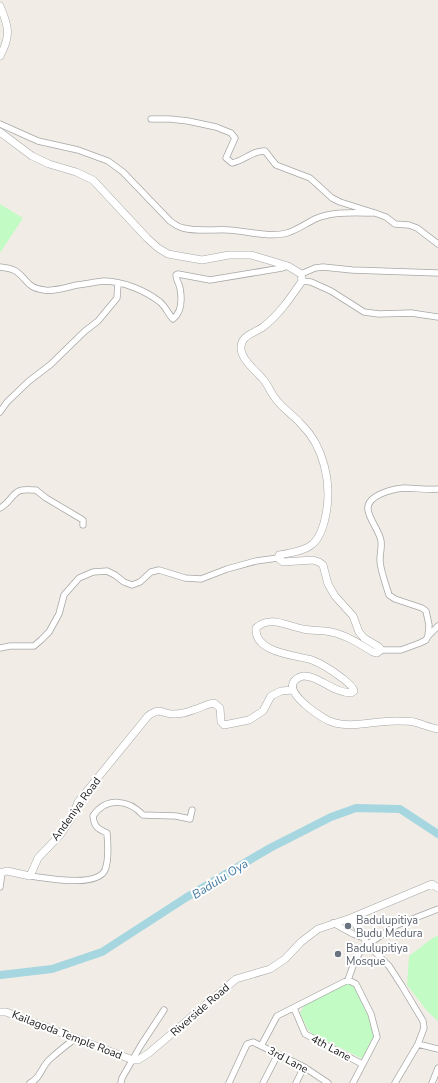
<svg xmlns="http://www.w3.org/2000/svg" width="438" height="1083" viewBox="0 0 438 1083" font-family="'Nunito Sans',sans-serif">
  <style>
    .park { fill: #c3fbc4 }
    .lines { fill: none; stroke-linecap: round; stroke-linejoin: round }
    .river { stroke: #a6d6df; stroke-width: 8 }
    .minor-casing { stroke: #a7a7a7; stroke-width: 7 }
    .tertiary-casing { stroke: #a7a7a7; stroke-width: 8 }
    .minor { stroke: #fff; stroke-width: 5.5 }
    .tertiary { stroke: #fff; stroke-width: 7 }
    .worship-dot { fill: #6b7280; stroke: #fff; stroke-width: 1.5 }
    .labels { text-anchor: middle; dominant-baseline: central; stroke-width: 4; stroke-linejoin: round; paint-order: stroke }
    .street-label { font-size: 11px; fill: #202020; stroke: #fff }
    .worship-label { font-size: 11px; fill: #5b616d; stroke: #fff; text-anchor: start }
    .water-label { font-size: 12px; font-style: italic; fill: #4379a3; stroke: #fff }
  </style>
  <rect width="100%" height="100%" fill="#f1ede6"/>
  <!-- park -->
  <path class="park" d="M 0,204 L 23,218 L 0,253 Z
    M 438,936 L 438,1021 L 428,1012 L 407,985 L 409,956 L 434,937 Z
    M 349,983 L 355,986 L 370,1020 L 374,1037 L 363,1059 L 314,1035 L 308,1030 L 300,1013 L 305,1004 Z"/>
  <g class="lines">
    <!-- river -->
    <path class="river" d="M 0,975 L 52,969 L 102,952 L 187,897 L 270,848 L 331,817 L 356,808 L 400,809 L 438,834"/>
    <defs>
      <path id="minor" d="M 151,119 L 170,119 L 188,121 L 216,127 L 231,133 L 235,138 L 226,158 L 232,163 C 244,161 253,150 265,151 L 276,165 L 310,178 L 332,198 L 340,202 L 375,213 L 386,217 L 395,224 L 409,225 L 417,228 L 438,244
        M 0,124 L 38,141 L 78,150 L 108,161 L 123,172 L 170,221 C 174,224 178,227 183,228 C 198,232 214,229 229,230 C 247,231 270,238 287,233 C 297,230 305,224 315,219 C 334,211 355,213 375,213
        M 0,267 C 6,268 12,268 17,272 C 28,280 27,288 44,290 C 52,292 68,287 77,285 C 86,284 95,282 104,281 C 123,281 146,291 160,302 C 166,307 168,314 173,319 C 182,312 182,299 180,288 C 179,283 176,280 176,275 L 178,274 L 210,280 L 282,268 L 288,266
        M 301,274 L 315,268 L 323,267 L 352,270 L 438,273
        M 302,281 L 311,282 L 331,291 L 364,312 L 379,314 L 411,313 L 438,317
        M 0,412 L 7,402 L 29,381 L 50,365 L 85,331 L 98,321 L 117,298 L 118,283
        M 0,508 C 9,504 11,495 19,491 C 24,489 31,490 36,490 L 46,498 L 83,520 L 83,525
        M 428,636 L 438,626
        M 0,648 L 10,646 L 34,646 L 41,640 L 49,632 L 59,614 L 64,595 L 79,578 L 93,572 L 107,571 L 115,575 L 124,582 L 132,585 L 140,582 L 151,572 L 159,570 L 185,578 L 201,579 L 227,569 L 256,561 L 278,558
        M 381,650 L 401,650 L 420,643 L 426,640 L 428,636 L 429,625 L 426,611 L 422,608 L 395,599 L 389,595 C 386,585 380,569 380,560 C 380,553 382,547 381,541 C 379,530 370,521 368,510 C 366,495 393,489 404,488 C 415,488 427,490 438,489
        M 30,876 C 46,878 97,888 105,870 C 109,860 108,844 107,833 C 98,829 94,827 93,816 C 106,797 128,799 143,815 L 176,816 L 190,819 L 192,810
        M 0,887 L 2,873
        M 351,918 L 368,945 L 389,966 L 402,986 L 423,1021 L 424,1028 L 418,1044 L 395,1083
        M 333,923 L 353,934 L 364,938
        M 348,980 L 354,963 L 362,948 L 397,925 L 438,909
        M 294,1008 L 305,1034 L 362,1064
        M 418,1044 L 438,1049
        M 261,1046 L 277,1016 L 348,980 L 356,984 L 371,1014 L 377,1037 L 353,1083
        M 30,1083 C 41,1078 41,1067 50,1059 C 58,1052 66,1045 75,1039
        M 121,1083 L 122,1078 L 141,1045 L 164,1010
        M 229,1083 L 247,1044 L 253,1042 L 304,1067 L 328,1083
        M 263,1083 L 278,1054
        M 296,1083 L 304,1067
        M 432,1083 L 438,1068"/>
      <path id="tertiary" d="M 0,6 C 9,27 11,36 0,56
        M 0,132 L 32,156 L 49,164 L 76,172 L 93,180 L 147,238 L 158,248 L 168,254 L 202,260 L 229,255 L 251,255 L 288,266 L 301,274 L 302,281 C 291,297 279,315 263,327 C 255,333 240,335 241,349 C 242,360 255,370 262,378 C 268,384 270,392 275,398 C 282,408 293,415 301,424 C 324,446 332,484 326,514 C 320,546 310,550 279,555 L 278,558 L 283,562 L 313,560 L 319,562 L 323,565 L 328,584 L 335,596 L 353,616 L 359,632 L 364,638 L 379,647 L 381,650 L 377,653 L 373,652 C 360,644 346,635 331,632 C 322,630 312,631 303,629 C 287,626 270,615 256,628 C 254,653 295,655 312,660 C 322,664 333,671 342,678 C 347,682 352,685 354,691 L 351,693 C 333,693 318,675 303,676 C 299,677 295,679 293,683 C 288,696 323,720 335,723 C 355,728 378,720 399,721 C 404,721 410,721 414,722 C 422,724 430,728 438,729
        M 0,873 L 7,871 L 30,876 L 38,858 L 60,835 L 72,817 L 78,802 L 148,716 C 161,706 163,715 174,714 C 180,714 188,712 193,710 C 201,708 206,704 214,703 L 220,708 L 221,722 L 224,725 L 249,720 L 263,711 L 271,696 L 281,691 L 293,690
        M 0,1012 L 6,1012 L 133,1060 L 138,1060 L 149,1053 L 236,979 L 270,969 L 285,959 L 301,942 L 318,929 L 351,918 L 432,884 L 438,888"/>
    </defs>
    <!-- minor casing -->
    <use href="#minor" class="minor-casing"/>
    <!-- tertiary casing -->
    <use href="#tertiary" class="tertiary-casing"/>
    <!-- minor -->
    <use href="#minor" class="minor"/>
    <!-- tertiary -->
    <use href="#tertiary" class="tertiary"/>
  </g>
  <!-- markers -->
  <g class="worship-dot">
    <circle cx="348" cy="926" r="4"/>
    <circle cx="338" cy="954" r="4"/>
  </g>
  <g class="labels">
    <!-- street labels -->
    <g class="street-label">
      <text transform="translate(76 809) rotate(-54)">Andeniya Road</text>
      <text transform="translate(200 1010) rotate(-41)">Riverside Road</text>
      <text transform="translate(67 1035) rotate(21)">Kailagoda Temple Road</text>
      <text transform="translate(331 1048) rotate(28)">4th Lane</text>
      <text transform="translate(288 1060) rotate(28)">3rd Lane</text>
    </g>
    <!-- worship labels -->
    <g class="worship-label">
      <text x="356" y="920">Badulupitiya<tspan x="356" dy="13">Budu Medura</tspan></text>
      <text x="346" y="948">Badulupitiya<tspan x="346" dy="13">Mosque</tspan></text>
    </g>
    <!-- water labels -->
    <g class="water-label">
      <text transform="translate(220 879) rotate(-32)">Badulu Oya</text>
    </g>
  </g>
</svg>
